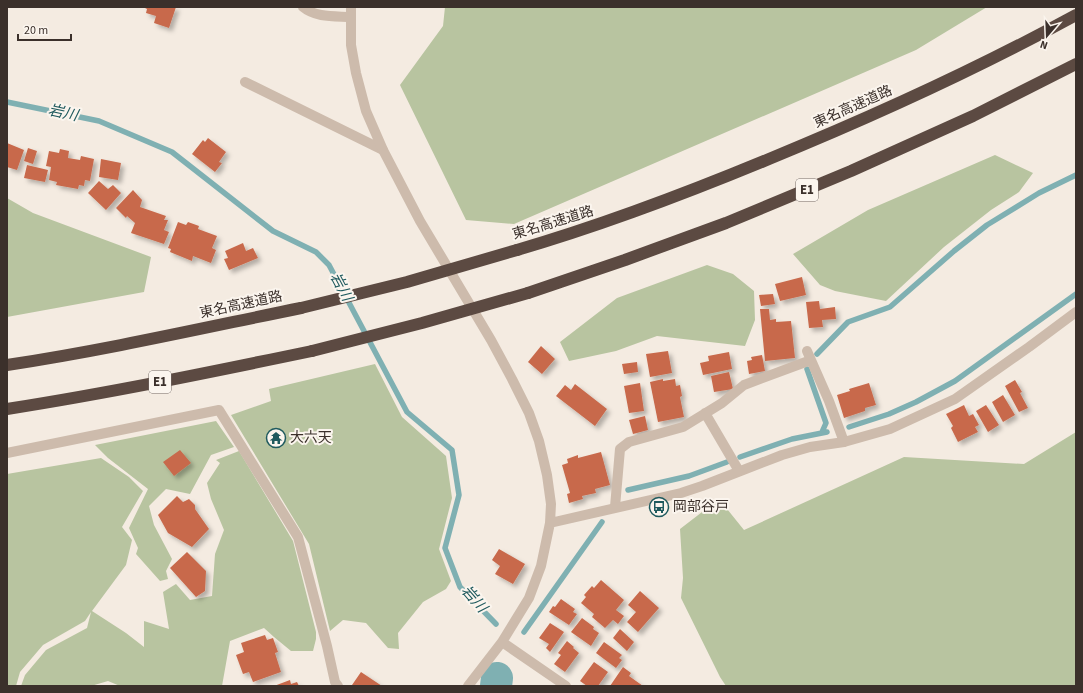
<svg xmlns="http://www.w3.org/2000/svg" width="1083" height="693" viewBox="0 0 1083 693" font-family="'Source Sans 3','Noto Sans JP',sans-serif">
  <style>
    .green { fill: #b8c4a0 }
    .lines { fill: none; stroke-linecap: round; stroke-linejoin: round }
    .stream { stroke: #7fb0b2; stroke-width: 5.5 }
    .river { stroke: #7fb0b2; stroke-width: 32 }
    .building { fill: #c8694b; filter: url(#shadow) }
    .minor { stroke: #cdbbac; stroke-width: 10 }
    .tertiary { stroke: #cdbbac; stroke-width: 10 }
    .motorway { stroke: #5c4a42; stroke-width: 12 }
    .motorway-bridge { stroke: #5c4a42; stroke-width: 12 }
    .labels { text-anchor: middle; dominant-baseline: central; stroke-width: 4; stroke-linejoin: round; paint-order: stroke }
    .shield { fill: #fbf5ee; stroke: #756b66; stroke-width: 1 }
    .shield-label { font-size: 13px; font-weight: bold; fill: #3b302b }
    .street-label { font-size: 14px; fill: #3b302b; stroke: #fbf5ee }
    .poi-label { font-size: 14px; fill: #3b302b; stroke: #fbf5ee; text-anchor: start }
    .water-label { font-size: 15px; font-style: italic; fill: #1f5a5e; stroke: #fbf5ee }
  </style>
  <defs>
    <filter id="shadow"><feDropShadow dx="3.5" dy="3.5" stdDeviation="2" flood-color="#0004"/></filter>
  </defs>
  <rect width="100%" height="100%" fill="#f4ebe1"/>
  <!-- green -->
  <path class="green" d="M 445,7 L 987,7 L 916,50 L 514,224 L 466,220 L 400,85 L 443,26 Z
    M 995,155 L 1033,173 L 1019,192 L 991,210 L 944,247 L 886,301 L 835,291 L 820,285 L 793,254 L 868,210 Z
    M 7,198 L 33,213 L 151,257 L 144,292 L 7,317 Z
    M 707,265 L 733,274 L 754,291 L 755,320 L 745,346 L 657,336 L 616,351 L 569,361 L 560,342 L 617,298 Z
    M 375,364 L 402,417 L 446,456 L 452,498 L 439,549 L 451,581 L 446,589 L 423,602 L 398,633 L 399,649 L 388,648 L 366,623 L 343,620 L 330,631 L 309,544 L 231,415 L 271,401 L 269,389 Z
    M 216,421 L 234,447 L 211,455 L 190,494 L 166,489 L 149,506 L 154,525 L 172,559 L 166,571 L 168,579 L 160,581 L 136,554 L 138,548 L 129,528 L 148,489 L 108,458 L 95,445 Z
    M 1076,432 L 1076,686 L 726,686 L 720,677 L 681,598 L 683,578 L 680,529 L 719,499 L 744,530 L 904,457 L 1024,464 Z
    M 239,451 L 293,541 L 316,632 L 316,639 L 313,651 L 291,651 L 274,637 L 264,628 L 230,641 L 222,686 L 120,686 L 108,681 L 91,686 L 21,686 L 25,675 L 46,650 L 87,628 L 91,612 L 85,621 L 43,645 L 20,672 L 16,686 L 7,686 L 7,474 L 101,458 L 129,477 L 143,491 L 122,527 L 132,540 L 126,565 L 92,611 L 126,633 L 144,647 L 144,621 L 169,629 L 163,592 L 176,584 L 190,600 L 212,596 L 215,554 L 224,530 L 211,499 L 207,483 L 220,463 L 216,460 Z"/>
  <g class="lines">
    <!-- stream -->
    <path class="stream" d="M 7,102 L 99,121 L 172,152 L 273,231 L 316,252 L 329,265 L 407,412 L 452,450 L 459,495 L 445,548 L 460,587 L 496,624
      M 817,354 L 848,322 L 890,307 L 954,251 L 987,225 L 1039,193 L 1076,175
      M 807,369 L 826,423 L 822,432
      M 849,427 L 889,414 L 916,402 L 955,381 L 1076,294
      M 740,457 L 792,439 L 827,432
      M 628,490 L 689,476 L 727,462
      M 524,632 L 602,522"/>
    <!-- river -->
    <path class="river" d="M 496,686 L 497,678"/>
  </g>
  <!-- building -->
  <path class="building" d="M 143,7 L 176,7 L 169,28 L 154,23 L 156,16 L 146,13 L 147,9 Z
    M 208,138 L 226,152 L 219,162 L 222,163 L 215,172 L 192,154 L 203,140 L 205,142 Z
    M 7,143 L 24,150 L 17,170 L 7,167 Z
    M 28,148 L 37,151 L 33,164 L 24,161 Z
    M 60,149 L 69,151 L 68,158 L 80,160 L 81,156 L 94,159 L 90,181 L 85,180 L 84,186 L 79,185 L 78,189 L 56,185 L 57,182 L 49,180 L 51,167 L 46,166 L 49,151 L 59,153 Z
    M 101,159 L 121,163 L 118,180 L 99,177 Z
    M 27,165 L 48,170 L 45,182 L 24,178 Z
    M 99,181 L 108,189 L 113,185 L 121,193 L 106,210 L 88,193 Z
    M 133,190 L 142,200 L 140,207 L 166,216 L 164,220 L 168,220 L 164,230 L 169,232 L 164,244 L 131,233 L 135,223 L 127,216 L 126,218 L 116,208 Z
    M 178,222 L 186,225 L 188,222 L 199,226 L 198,229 L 217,236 L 212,248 L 216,250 L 211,263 L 193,256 L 192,261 L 170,252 L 171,249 L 168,248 Z
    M 243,243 L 246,251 L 253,248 L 258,258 L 229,270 L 224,259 L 228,258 L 225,251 Z
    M 802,277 L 806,295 L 780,301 L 775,284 Z
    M 773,294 L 775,304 L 761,306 L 759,295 Z
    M 819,301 L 820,309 L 835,307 L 836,319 L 822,320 L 823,327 L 809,328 L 806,302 Z
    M 760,309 L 769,309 L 770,320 L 776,319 L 776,322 L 791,321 L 795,358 L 765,361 Z
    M 541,346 L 555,359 L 542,374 L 528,362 Z
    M 668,351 L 672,373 L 650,377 L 646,354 Z
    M 729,352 L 732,369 L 703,375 L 700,363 L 709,361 L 708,356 Z
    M 762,355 L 765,371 L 749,374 L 747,361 L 752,360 L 751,357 Z
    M 637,362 L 638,372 L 624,374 L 622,364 Z
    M 729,372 L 733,389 L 714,392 L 711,376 Z
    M 663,379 L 663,381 L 675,379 L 676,386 L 680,385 L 682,396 L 680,397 L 684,417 L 658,422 L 650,382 Z
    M 1015,380 L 1022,392 L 1020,393 L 1028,408 L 1019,412 L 1005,386 Z
    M 640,383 L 644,411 L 629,413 L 624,386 Z
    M 869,383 L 876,405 L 865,408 L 865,411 L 844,418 L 837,395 L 850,391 L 849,389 Z
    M 575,384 L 607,409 L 595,426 L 556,396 L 565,385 L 571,390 Z
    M 1003,395 L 1015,415 L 1003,422 L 992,402 Z
    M 964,405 L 969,416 L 973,414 L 979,425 L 975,427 L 978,432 L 958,442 L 951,428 L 953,426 L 946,414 Z
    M 986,405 L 999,425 L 988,432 L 976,411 Z
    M 645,416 L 648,430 L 633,434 L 629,420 Z
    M 180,450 L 191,463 L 174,476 L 163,462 Z
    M 601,452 L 610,485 L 595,489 L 596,493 L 582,496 L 583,499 L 569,503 L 567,494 L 570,493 L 562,465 L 568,463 L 567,459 L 578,455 L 578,458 Z
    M 177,496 L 183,502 L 189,499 L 195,505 L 195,509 L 209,529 L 192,547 L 168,533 L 158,515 Z
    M 499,549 L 525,564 L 513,584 L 495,574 L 500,566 L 492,560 Z
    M 187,552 L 206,571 L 205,591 L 196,597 L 170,568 Z
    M 601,580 L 624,600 L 616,610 L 624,616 L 618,624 L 613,620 L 605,628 L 592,617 L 594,614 L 581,603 L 586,597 L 584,595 L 592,586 L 594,588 Z
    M 640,591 L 659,608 L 638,632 L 627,622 L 636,612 L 628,605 Z
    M 561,599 L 575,609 L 573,612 L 577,614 L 569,625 L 549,612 L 553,606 L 555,607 Z
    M 582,618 L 594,627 L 593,629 L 599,633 L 591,646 L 571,632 Z
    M 550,623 L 564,632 L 550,652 L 546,648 L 549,644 L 539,638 Z
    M 620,629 L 634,642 L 627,651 L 613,638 Z
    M 265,635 L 267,640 L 273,638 L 278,652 L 275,653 L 281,672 L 253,682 L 249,672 L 243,674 L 236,655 L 244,652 L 241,643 Z
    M 567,641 L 574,647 L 573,648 L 579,653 L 565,672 L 554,664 L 561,655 L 558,653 Z
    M 604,642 L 622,655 L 619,658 L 622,660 L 616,668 L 596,653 Z
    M 594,662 L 608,672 L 598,686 L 587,686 L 580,681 Z
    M 623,667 L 631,673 L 629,676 L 643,686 L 610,686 Z
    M 361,672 L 382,686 L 354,686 L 352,685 Z
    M 290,680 L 291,684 L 297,682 L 299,686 L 274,686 Z"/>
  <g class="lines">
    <!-- minor -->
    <path class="minor" d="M 245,82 L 383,150
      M 807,351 L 829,401 L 844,442
      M 705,413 L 739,471
      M 7,453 L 219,410 L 298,537 L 327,646 L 335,682 L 338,686
      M 615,507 L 620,449 L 629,442 L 683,427 L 722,403 L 744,385 L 811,360"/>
    <!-- tertiary -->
    <path class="tertiary" d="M 303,7 C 316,18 335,16 351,17
      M 351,7 L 351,45 L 356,73 L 366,111 L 383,150 L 420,221 L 491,340 L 512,379 L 529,413 L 539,441 L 547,475 L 551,504 L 550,523 L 541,566 L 529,598 L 502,642 L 468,686
      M 550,523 L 681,493 L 702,486 L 782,455 L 810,447 L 844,442 L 890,429 L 955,399 L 1029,347 L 1076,312
      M 502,642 L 566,686"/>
    <!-- motorway -->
    <path class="motorway" d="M 517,250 C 603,225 687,193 769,159 C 874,116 977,69 1076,15
      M 528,293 L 625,260 L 726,223 L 851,171 L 973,116 L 1076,64
      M 7,365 C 106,350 203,328 301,308
      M 7,409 C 109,393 211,372 312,351"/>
    <!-- motorway-bridge -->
    <path class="motorway-bridge" d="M 301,308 L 407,282 L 517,250
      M 312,351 L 422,323 L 528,293"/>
  </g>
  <!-- icons -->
  <defs>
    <symbol id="temple-ring" viewBox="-11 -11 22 22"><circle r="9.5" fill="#fbf5ee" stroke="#1f5a5e" stroke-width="1.5"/><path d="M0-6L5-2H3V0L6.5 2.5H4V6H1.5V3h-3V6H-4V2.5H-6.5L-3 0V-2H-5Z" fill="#1f5a5e"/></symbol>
    <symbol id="bus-ring" viewBox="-11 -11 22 22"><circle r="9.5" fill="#fbf5ee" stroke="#1f5a5e" stroke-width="1.5"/><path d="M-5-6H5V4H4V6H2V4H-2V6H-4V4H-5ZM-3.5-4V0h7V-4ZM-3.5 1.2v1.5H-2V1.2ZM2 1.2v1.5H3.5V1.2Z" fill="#1f5a5e"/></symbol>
  </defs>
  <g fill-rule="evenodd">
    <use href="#temple-ring" x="265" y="427" width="22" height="22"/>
    <use href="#bus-ring" x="648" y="496" width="22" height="22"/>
  </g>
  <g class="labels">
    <!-- shield labels -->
    <g class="shield">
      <rect x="796" y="179" width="22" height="22" rx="3"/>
      <rect x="149" y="371" width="22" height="22" rx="3"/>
    </g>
    <g class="shield-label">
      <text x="807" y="190">E1</text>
      <text x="160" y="382">E1</text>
    </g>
    <!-- street labels -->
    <g class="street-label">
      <text transform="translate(853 107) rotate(-24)">東名高速道路</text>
      <text transform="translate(553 223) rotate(-17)">東名高速道路</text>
      <text transform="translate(241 305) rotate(-12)">東名高速道路</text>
    </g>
    <!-- poi labels -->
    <g class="poi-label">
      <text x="290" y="438">大六天</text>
      <text x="673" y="507">岡部谷戸</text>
    </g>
    <!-- water labels -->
    <g class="water-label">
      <text transform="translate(63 113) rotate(12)">岩川</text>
      <text transform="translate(341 287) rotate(62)">岩川</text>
      <text transform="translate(474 599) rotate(49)">岩川</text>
    </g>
  </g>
  <!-- border -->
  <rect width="1083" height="693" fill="none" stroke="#3b302b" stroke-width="16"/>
  <!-- north arrow -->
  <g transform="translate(1047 36) rotate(199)" stroke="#fbf5ee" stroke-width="3" paint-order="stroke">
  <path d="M0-3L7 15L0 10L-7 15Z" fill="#3b302b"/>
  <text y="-6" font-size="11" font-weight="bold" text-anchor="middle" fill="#3b302b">N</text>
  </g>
  <!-- scale -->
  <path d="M18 34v6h53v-6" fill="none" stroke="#3b302b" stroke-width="2"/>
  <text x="24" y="34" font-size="12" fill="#3b302b" stroke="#fbf5ee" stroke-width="3" paint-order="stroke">20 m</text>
</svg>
